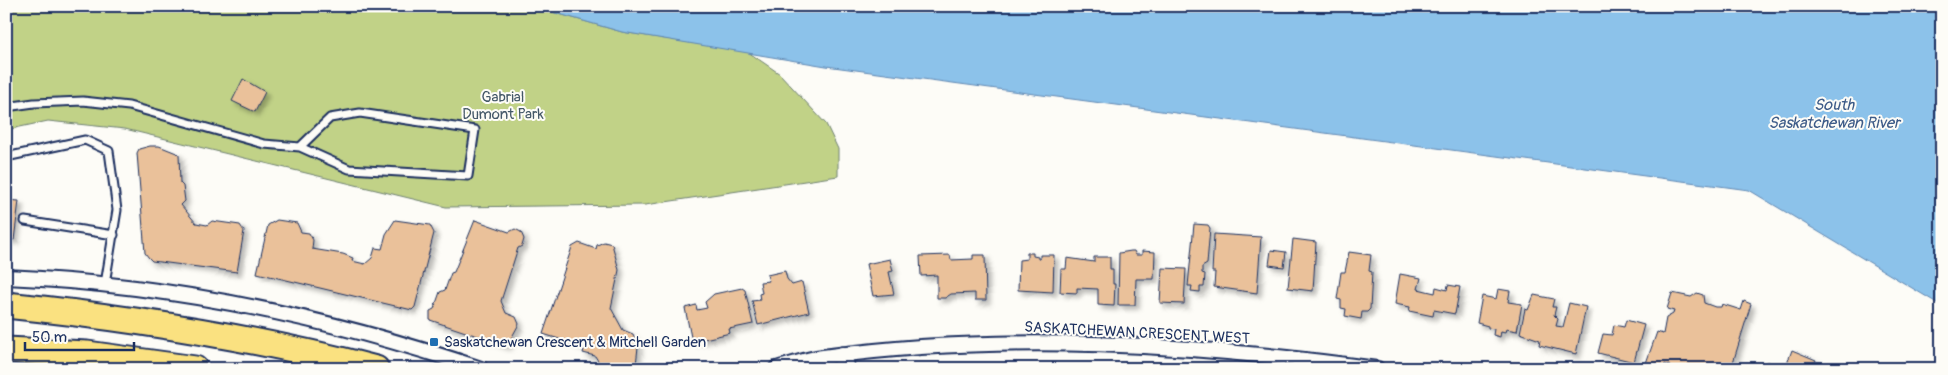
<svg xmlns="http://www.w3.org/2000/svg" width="1948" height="375" viewBox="0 0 1948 375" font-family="Pangolin,sans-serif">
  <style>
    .park { fill: #c1d287; stroke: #6e8072 }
    .water { fill: #8cc2ea; stroke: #5f87b2 }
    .building { fill: #eac19a; stroke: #1b2f5e; filter: url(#shadow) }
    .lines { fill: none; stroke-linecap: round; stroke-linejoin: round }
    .service-casing { stroke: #1b2f5e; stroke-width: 11 }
    .minor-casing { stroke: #1b2f5e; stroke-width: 18 }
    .tertiary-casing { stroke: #1b2f5e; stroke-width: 21 }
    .motorway-casing { stroke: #1b2f5e; stroke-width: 29 }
    .service { stroke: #fdfcf7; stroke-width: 7 }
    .minor { stroke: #fdfcf7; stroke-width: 14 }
    .tertiary { stroke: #fdfcf7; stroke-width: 18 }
    .motorway { stroke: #fae180; stroke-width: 25 }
    .poi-dot { fill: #1f6fb2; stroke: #fdfcf7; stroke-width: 2 }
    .labels { text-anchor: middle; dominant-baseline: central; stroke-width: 4; stroke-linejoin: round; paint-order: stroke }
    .park-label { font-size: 15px; fill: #445868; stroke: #fdfcf7 }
    .street-label { font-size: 15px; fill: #1b2f5e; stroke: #fdfcf7 }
    .poi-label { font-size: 15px; fill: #1b2f5e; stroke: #fdfcf7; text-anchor: start }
    .water-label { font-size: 16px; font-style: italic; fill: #3d5b88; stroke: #fdfcf7 }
  </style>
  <defs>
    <filter id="shadow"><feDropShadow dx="4" dy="4" stdDeviation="2.5" flood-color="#0004"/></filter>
  </defs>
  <rect width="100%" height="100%" fill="#fdfcf7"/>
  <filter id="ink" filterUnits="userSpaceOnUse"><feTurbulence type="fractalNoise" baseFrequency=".02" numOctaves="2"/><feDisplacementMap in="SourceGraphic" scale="10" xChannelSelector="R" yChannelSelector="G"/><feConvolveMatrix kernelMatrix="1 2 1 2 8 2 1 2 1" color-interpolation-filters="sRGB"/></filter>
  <g filter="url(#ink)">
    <!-- park -->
    <path class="park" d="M 6,6 L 531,6 L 622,32 L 748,52 L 780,74 L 826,124 L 838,149 L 838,176 L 645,205 L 446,207 L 125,129 L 48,121 L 6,130 Z"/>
    <!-- water -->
    <path class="water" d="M 531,6 L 1942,6 L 1942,306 L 1749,190 L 826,66 L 622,32 Z"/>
    <!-- building -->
    <path class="building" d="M 243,79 L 265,92 L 255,112 L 232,101 Z
      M 150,146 L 159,146 L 179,154 L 180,183 L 183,186 L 185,201 L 181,205 L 196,223 L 207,225 L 212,221 L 240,225 L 244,231 L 237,272 L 152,261 L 149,258 L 145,253 L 137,153 L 139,149 Z
      M 6,200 L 19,201 L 14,240 L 6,239 Z
      M 277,220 L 297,223 L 301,232 L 309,233 L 313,240 L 312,249 L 343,254 L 353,258 L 352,261 L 365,264 L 372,258 L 375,248 L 382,249 L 386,234 L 395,220 L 430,225 L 434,233 L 415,307 L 412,310 L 257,273 L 268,225 Z
      M 475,220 L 509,232 L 515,229 L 521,232 L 524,239 L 522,246 L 518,248 L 501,301 L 506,313 L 516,317 L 519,324 L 507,346 L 430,320 L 430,311 L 434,309 L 440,292 L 445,290 L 451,273 L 454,272 Z
      M 1194,224 L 1208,225 L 1210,228 L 1207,264 L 1202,267 L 1202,273 L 1205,274 L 1204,287 L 1200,287 L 1200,292 L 1191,291 L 1192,286 L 1188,286 Z
      M 1214,234 L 1261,237 L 1257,293 L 1214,287 L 1215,272 L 1212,272 Z
      M 1293,239 L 1316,242 L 1313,291 L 1288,288 Z
      M 604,242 L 612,244 L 619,270 L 611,308 L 623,330 L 633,334 L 638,347 L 636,365 L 630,367 L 623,365 L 619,369 L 603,369 L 595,356 L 583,353 L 585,347 L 543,334 L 572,247 L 579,243 L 596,249 L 597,245 Z
      M 1271,250 L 1286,252 L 1284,267 L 1269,265 Z
      M 1131,251 L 1134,251 L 1136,255 L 1142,255 L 1142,251 L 1155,252 L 1154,279 L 1136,279 L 1135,305 L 1118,305 L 1119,253 Z
      M 1349,252 L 1371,255 L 1369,271 L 1372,272 L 1370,309 L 1367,312 L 1362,312 L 1361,319 L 1345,316 L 1346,309 L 1341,308 L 1341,300 L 1337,299 L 1341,272 L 1345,272 Z
      M 1027,253 L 1033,253 L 1033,256 L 1038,257 L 1038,259 L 1040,259 L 1040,255 L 1054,255 L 1053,292 L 1018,290 L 1019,260 L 1027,259 Z
      M 950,255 L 951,260 L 973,259 L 973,255 L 985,255 L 986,300 L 975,300 L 975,293 L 951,294 L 945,298 L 937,298 L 937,275 L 921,276 L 920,256 Z
      M 1094,257 L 1110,257 L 1110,269 L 1113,269 L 1113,284 L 1115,284 L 1114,306 L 1098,305 L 1098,289 L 1077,288 L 1077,293 L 1060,292 L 1061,269 L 1066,269 L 1067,258 L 1094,262 Z
      M 890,259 L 893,271 L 889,272 L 894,294 L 873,296 L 866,264 Z
      M 1162,268 L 1186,269 L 1184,304 L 1160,303 Z
      M 785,271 L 787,279 L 792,285 L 802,282 L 809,312 L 758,325 L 752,301 L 760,300 L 759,294 L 762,293 L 760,282 L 769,281 L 767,275 Z
      M 1400,274 L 1421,278 L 1418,289 L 1435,293 L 1436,287 L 1447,290 L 1448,285 L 1460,287 L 1455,314 L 1434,310 L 1433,316 L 1409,311 L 1410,307 L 1395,304 Z
      M 742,288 L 745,290 L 753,324 L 729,329 L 730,333 L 692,342 L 685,308 L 696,305 L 697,310 L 707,308 L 705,302 L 714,294 Z
      M 1498,289 L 1510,291 L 1508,302 L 1522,304 L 1517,331 L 1506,329 L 1505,332 L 1501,331 L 1500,337 L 1493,335 L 1494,329 L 1488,328 L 1488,326 L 1477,323 L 1482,296 L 1496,299 Z
      M 1672,293 L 1691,297 L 1697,293 L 1703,295 L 1704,303 L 1715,307 L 1721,307 L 1722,304 L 1741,310 L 1744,301 L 1751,304 L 1731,369 L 1670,369 L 1670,366 L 1665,364 L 1662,369 L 1646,363 L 1657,332 L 1663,334 L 1666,318 L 1673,314 L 1674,311 L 1667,309 Z
      M 1534,295 L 1554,299 L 1552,307 L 1556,307 L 1554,315 L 1558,319 L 1556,326 L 1563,327 L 1569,303 L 1586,307 L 1576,354 L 1539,345 L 1540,340 L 1520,333 L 1525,309 L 1528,310 Z
      M 1626,320 L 1644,325 L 1634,362 L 1598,353 L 1603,334 L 1612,335 L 1614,325 L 1624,327 Z
      M 1792,350 L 1816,360 L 1812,369 L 1785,369 Z
      M 1767,361 L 1776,365 L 1775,369 L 1755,369 L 1757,363 L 1765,366 Z"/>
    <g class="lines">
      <defs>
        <path id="service" d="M 6,107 L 34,103 L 83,101 L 129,106 L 264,144 L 300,147 L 349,169 L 468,176 L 475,130 L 360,113 L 330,118 L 300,147
          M 6,157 L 85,140 L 109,151 L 117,210 L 105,284
          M 25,221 L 114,235"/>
        <path id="minor" d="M 6,277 C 168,284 328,317 481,369
          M 776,369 C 791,365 807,359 823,357 C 1007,332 1195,344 1377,369"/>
        <path id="tertiary" d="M 842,356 L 846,369"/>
        <path id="motorway" d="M 6,305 C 132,318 254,337 376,369
          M 6,350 L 87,354 L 195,369"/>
      </defs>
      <!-- service casing -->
      <use href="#service" class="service-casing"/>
      <!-- minor casing -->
      <use href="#minor" class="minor-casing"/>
      <!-- tertiary casing -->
      <use href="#tertiary" class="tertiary-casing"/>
      <!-- motorway casing -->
      <use href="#motorway" class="motorway-casing"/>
      <!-- service -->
      <use href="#service" class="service"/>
      <!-- minor -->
      <use href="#minor" class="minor"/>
      <!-- tertiary -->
      <use href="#tertiary" class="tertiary"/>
      <!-- motorway -->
      <use href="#motorway" class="motorway"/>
    </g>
  </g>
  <!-- markers -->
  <rect class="poi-dot" x="429" y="337" width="10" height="10" rx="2.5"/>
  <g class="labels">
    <!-- park labels -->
    <g class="park-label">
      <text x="503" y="97">Gabrial<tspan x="503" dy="17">Dumont Park</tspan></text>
    </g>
    <!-- street labels -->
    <g class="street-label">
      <text transform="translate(1137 333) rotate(3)">SASKATCHEWAN CRESCENT WEST</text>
    </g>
    <!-- poi labels -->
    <g class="poi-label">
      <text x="444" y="342">Saskatchewan Crescent &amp; Mitchell Garden</text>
    </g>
    <!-- water labels -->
    <g class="water-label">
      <text x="1834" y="105">South<tspan x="1834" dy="18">Saskatchewan River</tspan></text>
    </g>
  </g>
  <!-- margin -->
  <rect width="1948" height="375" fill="none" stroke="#fdfcf7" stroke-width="25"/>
  <rect x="12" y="12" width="1923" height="350" fill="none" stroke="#1b2f5e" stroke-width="2" filter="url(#ink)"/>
  <!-- scale -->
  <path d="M25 342v8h109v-8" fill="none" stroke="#1b2f5e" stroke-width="2.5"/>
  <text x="32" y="342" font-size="15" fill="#1b2f5e" stroke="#fdfcf7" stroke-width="4" paint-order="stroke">50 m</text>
</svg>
